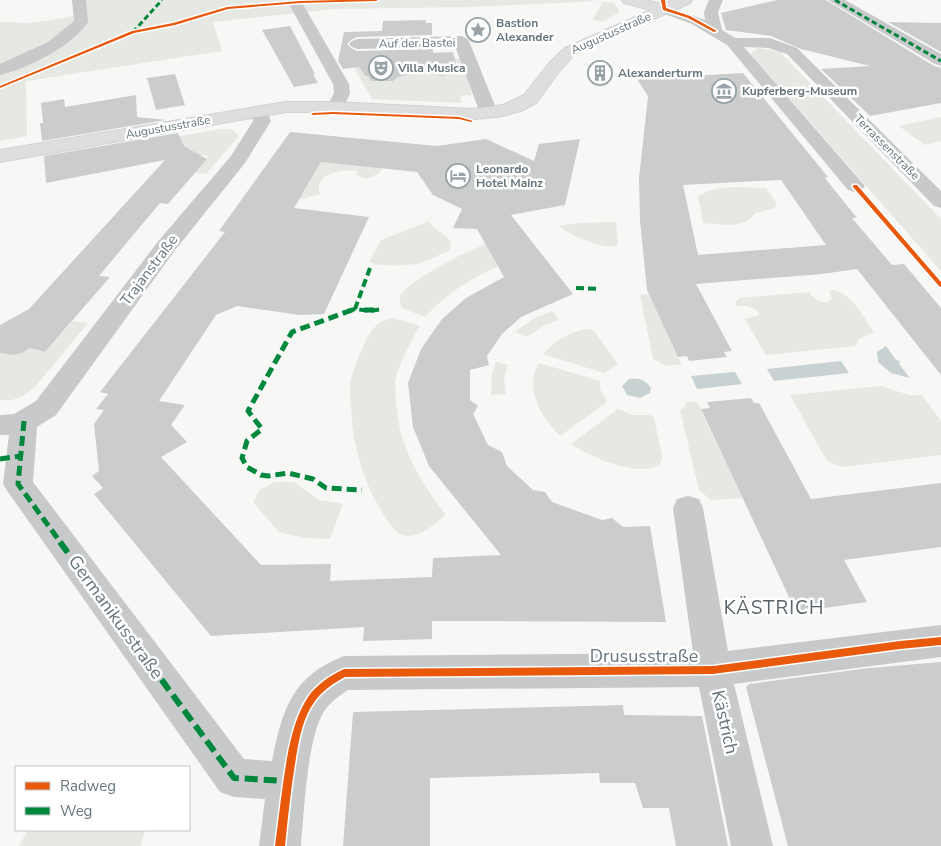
<svg xmlns="http://www.w3.org/2000/svg" width="941" height="846" viewBox="0 0 941 846" font-family="'Nunito Sans',sans-serif">
  <style>
    .green { fill: #e6e8e4 }
    .water { fill: #c9d1d3 }
    .building { fill: #cbcdcd; fill-rule: evenodd }
    .lines { fill: none; stroke-linecap: round; stroke-linejoin: round }
    .major-casing { stroke: #d2d3d3; stroke-width: 2 }
    .minor { fill: #c8c9ca; fill-rule: evenodd }
    .major { fill: #dededf; fill-rule: evenodd }
    .quiet-far3 { stroke: #00873e; stroke-width: 3; stroke-dasharray: 5.5 3; stroke-linecap: butt }
    .quiet-far2 { stroke: #00873e; stroke-width: 4; stroke-dasharray: 8 4; stroke-linecap: butt }
    .quiet-far1 { stroke: #00873e; stroke-width: 5; stroke-dasharray: 10 5; stroke-linecap: butt }
    .quiet { stroke: #00873e; stroke-width: 6; stroke-dasharray: 13 6; stroke-linecap: butt }
    .cycleway-casing { stroke: #fff; stroke-width: 3 }
    .cycleway { fill: #e8590c; fill-rule: evenodd }
    .labels { text-anchor: middle; dominant-baseline: central; stroke-width: 5; stroke-linejoin: round; paint-order: stroke }
    .far-poi-label { font-size: 12px; font-weight: bold; fill: #66767c; stroke: #fff; text-anchor: start }
    .far-street-label { font-size: 12px; fill: #66767c; stroke: #fff }
    .street-label { font-size: 15px; fill: #66767c; stroke: #fff }
    .near-street-label { font-size: 18px; fill: #66767c; stroke: #fff }
    .near-neighbourhood-label { font-size: 19px; letter-spacing: 1px; fill: #586369; stroke: #fff }
  </style>
  <rect width="100%" height="100%" fill="#f7f7f6"/>
  <!-- green -->
  <path class="green" d="M 84,0 L 586,0 L 614,3 L 619,10 L 618,13 L 602,22 L 592,19 L 604,1 L 469,7 L 335,9 L 213,22 L 222,51 L 26,81 L 27,136 L 0,141 L 0,22 L 31,23 L 88,14 Z
    M 758,48 L 780,52 L 941,219 L 941,271 L 752,56 L 751,53 Z
    M 463,58 L 472,95 L 460,96 L 462,103 L 372,99 L 354,68 L 359,67 L 365,76 L 368,76 L 371,81 L 380,79 L 391,81 L 396,77 L 405,75 L 434,74 L 443,76 L 447,73 L 459,72 L 455,59 Z
    M 941,117 L 941,141 L 925,145 L 899,126 Z
    M 220,129 L 230,129 L 237,133 L 238,137 L 206,174 L 195,173 L 208,156 L 194,155 L 195,152 L 190,149 L 147,142 Z
    M 321,162 L 382,168 L 379,173 L 367,179 L 354,174 L 359,173 L 357,171 C 343,169 313,173 320,194 L 299,200 Z
    M 766,188 L 777,204 L 775,208 L 755,213 C 744,230 721,224 703,223 L 698,197 C 714,183 745,188 766,188 Z
    M 429,221 C 435,232 445,233 451,242 L 450,250 C 440,254 431,260 420,263 C 411,266 376,267 369,262 L 381,240 Z
    M 616,222 L 618,243 L 616,246 C 601,249 571,236 559,226 L 578,223 Z
    M 486,244 L 498,266 C 470,279 446,294 425,317 L 402,308 C 400,305 399,302 400,297 C 406,281 469,250 486,244 Z
    M 829,290 C 850,289 863,317 874,332 L 859,339 L 855,346 L 766,355 L 745,319 L 760,315 L 758,311 L 748,306 L 737,306 L 735,303 L 739,298 L 809,292 C 814,300 824,306 832,299 Z
    M 649,294 L 678,357 L 682,364 L 667,366 L 653,359 L 640,295 Z
    M 552,311 L 559,319 L 545,325 L 527,337 L 515,332 L 533,319 Z
    M 394,318 L 420,326 C 410,343 401,359 396,378 C 394,385 396,394 396,401 C 398,445 420,481 446,515 C 435,523 419,540 403,535 C 393,532 386,518 381,510 C 362,479 353,445 351,409 C 350,400 349,388 351,379 C 354,368 358,357 363,347 C 370,332 376,320 394,318 Z
    M 73,321 L 88,323 L 35,387 L 21,397 L 12,400 L 0,400 L 0,353 C 12,355 19,355 30,348 L 45,352 Z
    M 590,329 L 594,331 L 618,364 L 604,373 L 543,354 C 554,341 572,330 590,329 Z
    M 496,362 L 508,365 L 504,378 L 506,394 L 491,395 L 492,374 Z
    M 539,363 L 600,381 L 600,389 L 607,402 L 560,436 C 542,418 523,388 539,363 Z
    M 881,386 L 909,395 L 922,395 L 941,421 L 941,455 L 842,467 L 827,461 L 790,395 Z
    M 686,402 L 697,402 L 743,498 L 711,500 L 699,490 L 680,410 L 685,407 Z
    M 618,409 L 632,415 L 650,415 L 654,417 L 662,457 L 660,465 C 636,477 592,458 571,444 Z
    M 275,482 L 294,482 L 319,500 L 343,504 L 330,539 L 304,538 L 279,532 L 253,502 L 260,490 Z
    M 28,830 L 145,830 L 141,846 L 19,846 Z"/>
  <!-- water -->
  <path class="water" d="M 886,346 L 896,360 L 900,361 L 899,364 L 910,378 L 891,373 L 878,362 L 877,352 Z
    M 841,361 L 849,373 L 774,381 L 767,369 Z
    M 735,372 L 742,384 L 697,389 L 691,376 Z
    M 629,379 C 638,377 646,380 651,388 L 650,393 L 640,398 L 627,395 L 622,386 Z"/>
  <!-- building -->
  <path class="building" d="M 777,0 L 826,0 L 934,66 L 941,68 L 941,103 L 870,116 L 821,69 L 870,66 L 801,49 L 771,36 L 726,30 L 721,13 Z
    M 426,20 L 426,23 L 432,23 L 432,35 L 357,37 L 351,40 L 347,44 L 351,48 L 357,51 L 433,49 L 433,53 L 453,52 L 458,70 L 443,76 L 430,74 L 406,75 L 398,77 L 393,81 L 371,81 L 368,76 L 365,76 L 359,67 L 343,69 L 338,61 L 344,32 L 382,31 L 383,21 Z
    M 888,22 L 941,23 L 941,52 Z
    M 290,26 L 315,74 L 313,74 L 318,83 L 294,87 L 262,30 Z
    M 743,73 L 828,177 L 825,178 L 857,218 L 852,218 L 892,265 L 904,264 L 941,308 L 941,375 L 857,269 L 822,274 L 696,284 L 732,351 L 724,352 L 727,357 L 689,361 L 687,356 L 678,357 L 647,290 L 640,221 L 639,178 L 648,96 L 637,79 ZM 781,180 L 826,245 L 698,255 L 683,185 Z
    M 175,74 L 185,105 L 156,110 L 147,78 Z
    M 136,95 L 137,117 L 166,120 L 42,141 L 40,123 L 43,123 L 41,103 L 64,99 L 65,107 Z
    M 290,132 L 437,146 L 486,139 L 534,161 L 539,144 L 580,139 L 565,205 L 511,215 L 573,294 L 521,317 L 502,334 L 487,356 L 489,365 L 470,370 L 470,400 L 478,406 L 473,414 L 488,445 L 502,452 L 507,466 L 533,490 L 545,492 L 552,502 L 602,520 L 612,518 L 623,527 L 650,526 L 666,622 L 432,621 L 432,639 L 363,641 L 364,627 L 211,636 L 94,494 L 103,488 L 92,476 L 99,471 L 94,424 L 104,410 L 96,409 L 108,394 L 100,392 L 225,232 L 219,231 ZM 321,162 L 417,172 L 433,195 L 462,209 L 453,228 L 477,229 L 504,277 L 466,298 L 442,319 L 421,349 L 408,383 L 413,427 L 429,466 L 501,555 L 433,558 L 432,577 L 330,581 L 331,564 L 261,565 L 161,457 L 187,442 L 171,425 L 185,405 L 159,401 L 216,315 L 237,306 L 300,315 L 324,314 L 369,217 L 294,208 Z
    M 178,133 L 184,146 L 207,159 L 168,204 L 160,203 L 99,276 L 110,277 L 45,352 L 30,348 L 22,353 L 13,355 L 0,353 L 0,325 L 29,309 L 165,160 L 46,183 L 44,156 Z
    M 751,398 L 754,403 L 759,403 L 811,499 L 941,483 L 941,547 L 844,560 L 867,602 L 796,612 L 701,409 L 710,408 L 707,402 Z
    M 941,662 L 941,846 L 788,846 L 746,687 L 749,684 L 869,668 Z
    M 623,705 L 624,715 L 702,716 L 728,846 L 676,846 L 669,808 L 643,808 L 635,783 L 600,783 L 599,773 L 430,778 L 430,846 L 343,846 L 353,712 Z"/>
  <g class="lines">
    <defs>
      <path id="major" d="M 622,0 L 645,0 L 663,4 L 673,0 L 692,0 L 690,3 L 575,54 L 561,69 L 536,103 L 521,111 L 498,117 L 473,119 L 336,112 L 286,112 L 0,162 L 0,150 L 286,102 L 336,102 L 473,109 L 503,105 L 524,95 L 550,62 L 565,48 L 651,10 L 624,3 Z"/>
    </defs>
    <!-- major casing -->
    <use href="#major" class="major-casing"/>
    <!-- minor -->
    <path class="minor" d="M 72,0 L 86,0 L 88,22 C 71,47 29,68 0,75 L 0,64 L 48,42 L 74,21 Z
      M 709,0 L 723,0 L 718,12 L 722,30 L 735,38 L 770,38 L 797,48 L 941,191 L 941,208 L 934,206 L 787,54 L 768,48 L 744,47 L 865,186 L 862,190 L 855,192 L 848,190 L 727,45 L 692,24 L 659,12 L 657,9 L 659,6 L 664,5 L 705,20 L 704,12 Z
      M 828,0 L 845,0 L 941,54 L 941,66 L 935,64 Z
      M 297,2 L 304,6 L 349,84 L 350,93 L 342,111 L 336,112 L 330,111 L 327,107 L 334,93 L 333,84 L 290,6 Z
      M 461,36 L 466,38 L 469,41 L 498,113 L 495,117 L 489,118 L 483,117 L 480,113 L 455,46 L 357,49 L 352,47 L 349,44 L 352,41 L 357,39 Z
      M 259,106 L 265,107 L 271,121 L 245,163 L 176,249 L 56,415 L 37,427 L 33,482 L 244,759 L 272,761 C 282,710 292,676 344,656 L 693,653 L 673,508 L 677,499 L 688,496 L 699,499 L 703,508 L 728,651 L 941,625 L 941,657 L 734,684 L 773,846 L 731,846 L 699,687 L 348,690 C 339,696 329,703 323,713 C 307,741 304,813 301,846 L 259,846 L 265,799 L 234,797 L 220,792 L 8,492 L 3,484 L 9,435 L 0,435 L 0,415 L 14,414 L 36,401 L 160,239 L 231,156 L 253,121 L 250,111 L 253,107 Z"/>
    <!-- major -->
    <use href="#major" class="major"/>
    <!-- quiet-far3 -->
    <path class="quiet-far3" d="M 835,0 L 941,61
      M 133,32 L 162,0"/>
    <!-- quiet-far2 -->
    <path class="quiet-far2" d="M 370,268 L 355,309 L 370,311 L 382,309
      M 576,288 L 600,289
      M 348,311 L 355,309"/>
    <!-- quiet-far1 -->
    <path class="quiet-far1" d="M 352,310 L 292,332 L 248,411 L 262,429 L 247,441 L 242,458 L 247,467 L 261,475 L 268,476 L 288,473 L 313,479 L 326,488 L 362,490
      M 364,310 L 375,310
      M 24,421 L 18,484 L 61,543
      M 0,459 L 21,456"/>
    <!-- quiet -->
    <path class="quiet" d="M 60,542 L 234,778 L 287,781"/>
    <defs>
      <path id="cycleway" d="M 340,0 L 378,0 L 376,1 L 300,3 L 228,9 L 175,25 L 134,33 L 0,88 L 0,86 L 132,31 L 173,23 L 227,7 L 300,1 Z
        M 661,0 L 665,0 L 666,8 L 690,16 L 717,31 L 714,32 L 688,18 L 663,10 Z
        M 333,112 L 459,117 L 473,121 L 471,122 L 459,119 L 333,114 L 313,115 L 311,114 L 313,113 Z
        M 853,185 L 857,185 L 941,282 L 941,287 L 939,286 L 853,187 Z
        M 941,637 L 941,645 L 900,649 L 713,674 L 345,677 C 334,683 323,690 315,701 C 303,717 299,739 296,758 C 291,787 288,817 285,846 L 275,846 C 279,817 282,787 287,758 C 291,737 296,715 308,697 C 316,685 331,675 344,669 L 713,666 L 900,641 Z"/>
    </defs>
    <!-- cycleway casing -->
    <use href="#cycleway" class="cycleway-casing"/>
    <!-- cycleway -->
    <use href="#cycleway" class="cycleway"/>
  </g>
  <!-- icons -->
  <defs>
    <symbol id="sight-ring" viewBox="-11 -11 22 22"><circle r="9.5" fill="#fff" stroke="#99a3a7" stroke-width="1.5"/><path d="M0-6L1.8-2.2L6-1.7L2.9 1.2L3.7 5.4L0 3.3L-3.7 5.4L-2.9 1.2L-6-1.7L-1.8-2.2Z" fill="#99a3a7"/></symbol>
    <symbol id="theatre-ring" viewBox="-11 -11 22 22"><circle r="9.5" fill="#fff" stroke="#99a3a7" stroke-width="1.5"/><path d="M-5-5.5Q0-4 5-5.5V0Q5 5 0 6Q-5 5-5 0ZM-3.3-2.5H-1v1.5H-3.3ZM1-2.5H3.3v1.5H1ZM-2.8 1Q0 5.5 2.8 1Z" fill="#99a3a7"/></symbol>
    <symbol id="building-ring" viewBox="-11 -11 22 22"><circle r="9.5" fill="#fff" stroke="#99a3a7" stroke-width="1.5"/><path d="M-4-6H4V6H1V3H-1V6H-4ZM-2.5-4.3h1.7v1.8h-1.7ZM.8-4.3h1.7v1.8H.8ZM-2.5-1h1.7V.8h-1.7ZM.8-1h1.7V.8H.8Z" fill="#99a3a7"/></symbol>
    <symbol id="museum-ring" viewBox="-11 -11 22 22"><circle r="9.5" fill="#fff" stroke="#99a3a7" stroke-width="1.5"/><path d="M0-6L6-3V-2H-6V-3ZM-5-1h2V3h-2ZM-1-1h2V3h-2ZM3-1h2V3H3ZM-6 4H6V6H-6Z" fill="#99a3a7"/></symbol>
    <symbol id="hotel-ring" viewBox="-11 -11 22 22"><circle r="9.5" fill="#fff" stroke="#99a3a7" stroke-width="1.5"/><path d="M-6-4.5h1.5V1H6V5H4.5V3h-9V5H-6ZM-4 0a1.8 1.8 0 1 1 3.6 0ZM.5 0V-2.5h3Q6-2.5 6 0Z" fill="#99a3a7"/></symbol>
  </defs>
  <g fill-rule="evenodd">
    <use href="#sight-ring" x="464" y="16" width="28" height="28"/>
    <use href="#theatre-ring" x="367" y="54" width="28" height="28"/>
    <use href="#building-ring" x="586" y="59" width="28" height="28"/>
    <use href="#museum-ring" x="710" y="77" width="28" height="28"/>
    <use href="#hotel-ring" x="444" y="162" width="28" height="28"/>
  </g>
  <g class="labels">
    <!-- far-poi labels -->
    <g class="far-poi-label">
      <text x="496" y="23">Bastion<tspan x="496" dy="14">Alexander</tspan></text>
      <text x="398" y="68">Villa Musica</text>
      <text x="618" y="73">Alexanderturm</text>
      <text x="742" y="91">Kupferberg-Museum</text>
      <text x="476" y="169">Leonardo<tspan x="476" dy="14">Hotel Mainz</tspan></text>
    </g>
    <!-- far-street labels -->
    <g class="far-street-label">
      <text transform="translate(611 33) rotate(-24)">Augustusstraße</text>
      <text transform="translate(417 43) rotate(-1)">Auf der Bastei</text>
      <text transform="translate(168 127) rotate(-10)">Augustusstraße</text>
      <text transform="translate(887 147) rotate(45)">Terrassenstraße</text>
    </g>
    <!-- street labels -->
    <g class="street-label">
      <text transform="translate(149 270) rotate(-53)">Trajanstraße</text>
    </g>
    <!-- near-street labels -->
    <g class="near-street-label">
      <text transform="translate(116 617) rotate(54)">Germanikusstraße</text>
      <text x="644" y="656">Drususstraße</text>
      <text transform="translate(725 722) rotate(77)">Kästrich</text>
    </g>
    <!-- near-neighbourhood labels -->
    <g class="near-neighbourhood-label">
      <text x="774" y="608">KÄSTRICH</text>
    </g>
  </g>
  <!-- legend -->
  <rect x="15" y="766" width="175" height="65" fill="#ffffff" stroke="#c2c8cb"/>
  <rect x="25" y="782" width="25" height="8" fill="#e8590c" stroke="#c2c8cb"/>
  <text x="60" y="791" font-size="15" fill="#66767c">Radweg</text>
  <rect x="25" y="807" width="25" height="8" fill="#00873e" stroke="#c2c8cb"/>
  <text x="60" y="816" font-size="15" fill="#66767c">Weg</text>
</svg>
